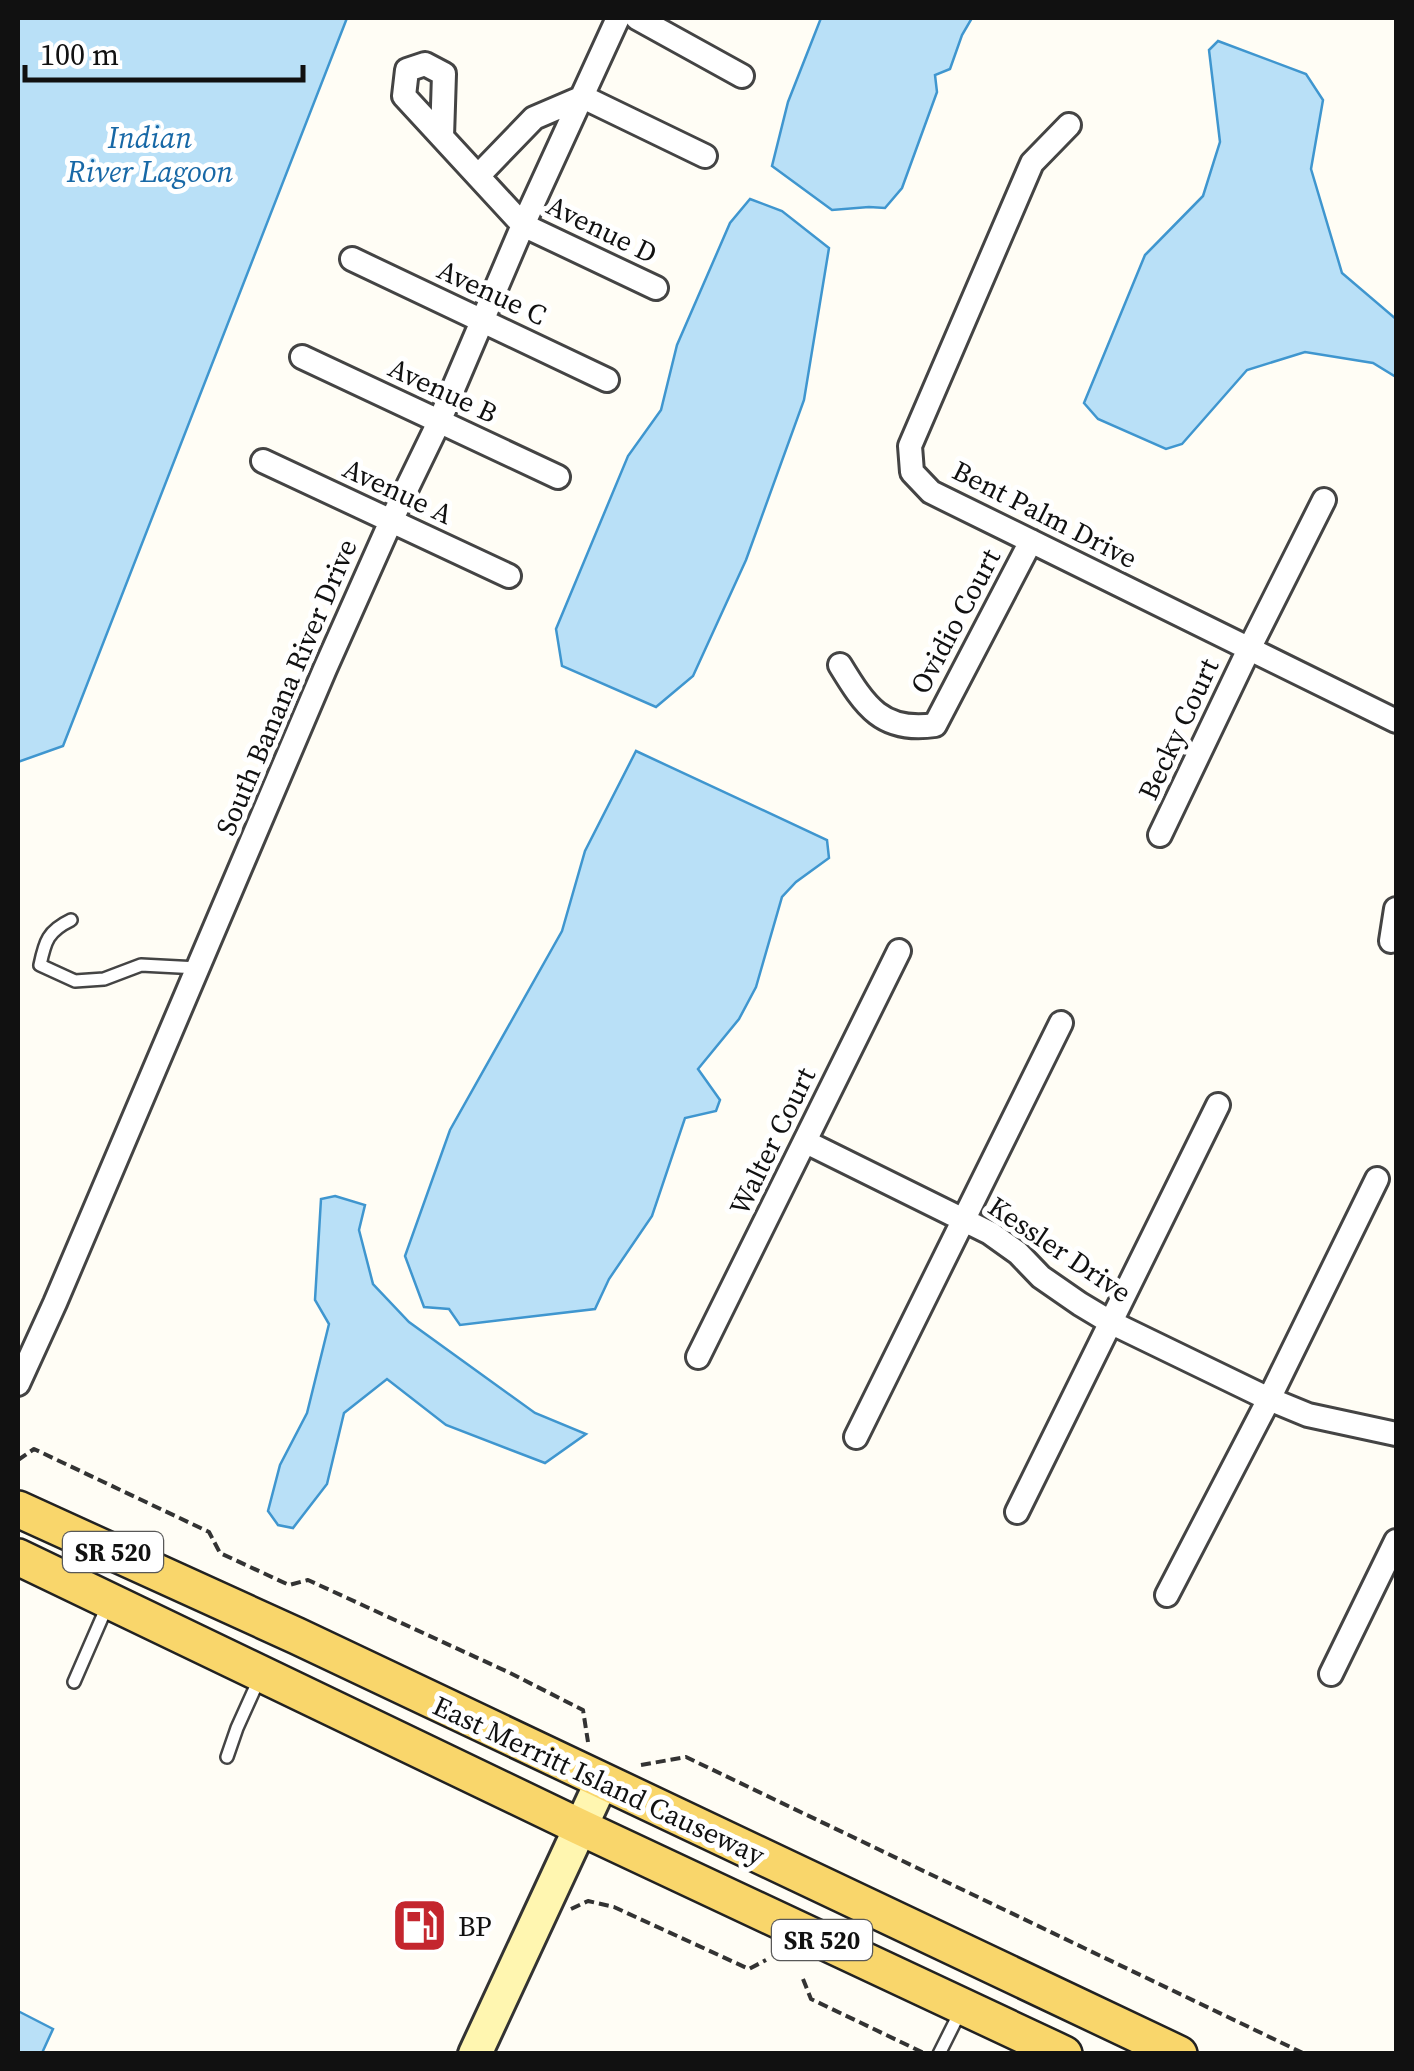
<svg xmlns="http://www.w3.org/2000/svg" width="1414" height="2071" viewBox="0 0 1414 2071" font-family="'Source Serif 4',serif">
  <style>
    .water { fill: #b9e0f7; stroke: #3f96cf; stroke-width: 2.5 }
    .lines { fill: none; stroke-linecap: round; stroke-linejoin: round }
    .lane-casing { stroke: #444; stroke-width: 16 }
    .street-casing { stroke: #444; stroke-width: 28 }
    .secondary-casing { stroke: #333; stroke-width: 38 }
    .primary-casing { stroke: #222; stroke-width: 40 }
    .path { stroke: #333; stroke-width: 4; stroke-dasharray: 10 5; stroke-linecap: butt }
    .lane { stroke: #fff; stroke-width: 11 }
    .street { stroke: #fff; stroke-width: 22 }
    .secondary { stroke: #fff6b0; stroke-width: 32 }
    .primary { stroke: #f9d66b; stroke-width: 35 }
    .labels { text-anchor: middle; dominant-baseline: central; stroke-width: 10; stroke-linejoin: round; paint-order: stroke }
    .shield { fill: #fff; stroke: #585858; stroke-width: 2.5 }
    .shield-label { font-size: 25px; font-weight: bold; fill: #111 }
    .street-label { font-size: 28px; fill: #111; stroke: #fff }
    .poi-label { font-size: 28px; fill: #111; stroke: #fff; text-anchor: start }
    .water-label { font-size: 30px; font-style: italic; fill: #1768a6; stroke: #fff }
  </style>
  <rect width="100%" height="100%" fill="#fffdf5"/>
  <!-- water -->
  <path class="water" d="M 18,18 L 347,18 L 63,746 L 18,762 Z
    M 821,18 L 972,18 L 962,35 L 950,69 L 935,75 L 937,92 L 902,188 L 885,208 L 869,207 L 832,210 L 772,166 L 788,102 Z
    M 1218,41 L 1306,74 L 1323,100 L 1311,169 L 1342,273 L 1396,319 L 1396,377 L 1373,363 L 1305,352 L 1247,370 L 1182,444 L 1166,449 L 1098,419 L 1084,403 L 1145,255 L 1203,196 L 1220,142 L 1209,50 Z
    M 750,199 L 782,211 L 829,248 L 804,400 L 746,560 L 693,676 L 656,707 L 562,666 L 556,629 L 628,456 L 661,410 L 677,345 L 730,223 Z
    M 636,751 L 827,840 L 829,858 L 796,882 L 782,897 L 756,987 L 739,1019 L 698,1069 L 720,1100 L 716,1111 L 685,1118 L 652,1216 L 609,1279 L 595,1309 L 460,1325 L 449,1309 L 424,1307 L 405,1256 L 450,1130 L 562,931 L 585,851 Z
    M 335,1196 L 365,1205 L 359,1230 L 373,1284 L 409,1322 L 535,1413 L 586,1434 L 545,1463 L 446,1425 L 387,1379 L 344,1413 L 327,1484 L 293,1528 L 278,1525 L 268,1511 L 280,1465 L 307,1413 L 329,1324 L 315,1300 L 321,1199 Z
    M 18,2011 L 53,2029 L 42,2053 L 18,2053 Z"/>
  <g class="lines">
    <defs>
      <path id="lane" d="M 71,920 C 48,931 45,941 40,965 L 75,981 L 104,979 L 141,965 L 198,968
        M 74,1682 L 108,1604
        M 227,1757 L 237,1728 L 260,1677
        M 939,2054 L 962,2008"/>
      <path id="street" d="M 637,18 L 742,76
        M 1069,125 L 1032,163 L 910,446 L 912,472 L 931,492 L 1396,721
        M 442,137 L 444,74 L 425,64 L 407,70 L 404,96 L 523,225 L 656,288
        M 478,176 L 534,118 L 583,97 L 705,156
        M 352,259 L 607,380
        M 302,357 L 558,477
        M 263,461 L 509,576
        M 840,665 C 865,706 882,733 935,725 L 1031,541
        M 1160,835 L 1249,649 L 1324,500
        M 1391,941 L 1396,909
        M 806,1142 L 990,1233 L 1018,1253 L 1041,1277 L 1080,1304 L 1110,1322 L 1269,1399 L 1308,1415 L 1396,1434
        M 698,1357 L 899,951
        M 18,1384 L 55,1303 L 325,669 L 391,521 L 439,422 L 523,225 L 618,18
        M 856,1437 L 1061,1023
        M 1017,1512 L 1218,1105
        M 1167,1595 L 1269,1399 L 1377,1179
        M 1331,1674 L 1396,1541"/>
      <path id="secondary" d="M 475,2054 L 602,1781"/>
      <path id="primary" d="M 18,1509 L 297,1636 L 1179,2054
        M 18,1557 L 580,1827 L 1064,2054"/>
    </defs>
    <!-- lane casing -->
    <use href="#lane" class="lane-casing"/>
    <!-- street casing -->
    <use href="#street" class="street-casing"/>
    <!-- secondary casing -->
    <use href="#secondary" class="secondary-casing"/>
    <!-- primary casing -->
    <use href="#primary" class="primary-casing"/>
    <!-- path -->
    <path class="path" d="M 18,1460 L 34,1449 L 209,1532 L 220,1553 L 289,1585 L 308,1580 L 508,1672 L 583,1710 L 588,1742
      M 641,1765 L 686,1757 L 1305,2054
      M 571,1909 L 588,1901 L 614,1907 L 749,1969 L 766,1960
      M 803,1979 L 811,1999 L 926,2054"/>
    <!-- lane -->
    <use href="#lane" class="lane"/>
    <!-- street -->
    <use href="#street" class="street"/>
    <!-- secondary -->
    <use href="#secondary" class="secondary"/>
    <!-- primary -->
    <use href="#primary" class="primary"/>
  </g>
  <!-- icons -->
  <defs>
    <symbol id="fuel-square" viewBox="-11 -11 22 22"><rect x="-9" y="-9" width="18" height="18" rx="4" fill="#c4262e" stroke="#fff"/><path d="M-5.5-6h7V0h2V4h1.3V-2.5L3-4.5l.8-.8L6-3V5H2.5V1h-1V6h-7ZM-4.2-4.7v3.2H.2V-4.7Z" fill="#fff"/></symbol>
  </defs>
  <g fill-rule="evenodd">
    <use href="#fuel-square" x="388" y="1894" width="63" height="63"/>
  </g>
  <g class="labels">
    <!-- shield labels -->
    <g class="shield">
      <rect x="63" y="1532" width="100" height="40" rx="8"/>
      <rect x="772" y="1920" width="100" height="40" rx="8"/>
    </g>
    <g class="shield-label">
      <text x="113" y="1552">SR 520</text>
      <text x="822" y="1940">SR 520</text>
    </g>
    <!-- street labels -->
    <g class="street-label">
      <text transform="translate(602 229) rotate(26)">Avenue D</text>
      <text transform="translate(492 292) rotate(25)">Avenue C</text>
      <text transform="translate(443 390) rotate(25)">Avenue B</text>
      <text transform="translate(398 491) rotate(25)">Avenue A</text>
      <text transform="translate(1045 514) rotate(27)">Bent Palm Drive</text>
      <text transform="translate(955 621) rotate(-62)">Ovidio Court</text>
      <text transform="translate(286 687) rotate(-67)">South Banana River Drive</text>
      <text transform="translate(1178 729) rotate(-65)">Becky Court</text>
      <text transform="translate(772 1141) rotate(-64)">Walter Court</text>
      <text transform="translate(1060 1249) rotate(34)">Kessler Drive</text>
      <text transform="translate(599 1780) rotate(25)">East Merritt Island Causeway</text>
    </g>
    <!-- poi labels -->
    <g class="poi-label">
      <text x="458" y="1926">BP</text>
    </g>
    <!-- water labels -->
    <g class="water-label">
      <text x="150" y="137">Indian<tspan x="150" dy="34">River Lagoon</tspan></text>
    </g>
  </g>
  <!-- border -->
  <rect width="1414" height="2071" fill="none" stroke="#111111" stroke-width="40"/>
  <!-- scale -->
  <path d="M25 65v15h278v-15" fill="none" stroke="#111111" stroke-width="5"/>
  <text x="40" y="65" font-size="30" fill="#111111" stroke="#ffffff" stroke-width="8" paint-order="stroke">100 m</text>
</svg>
